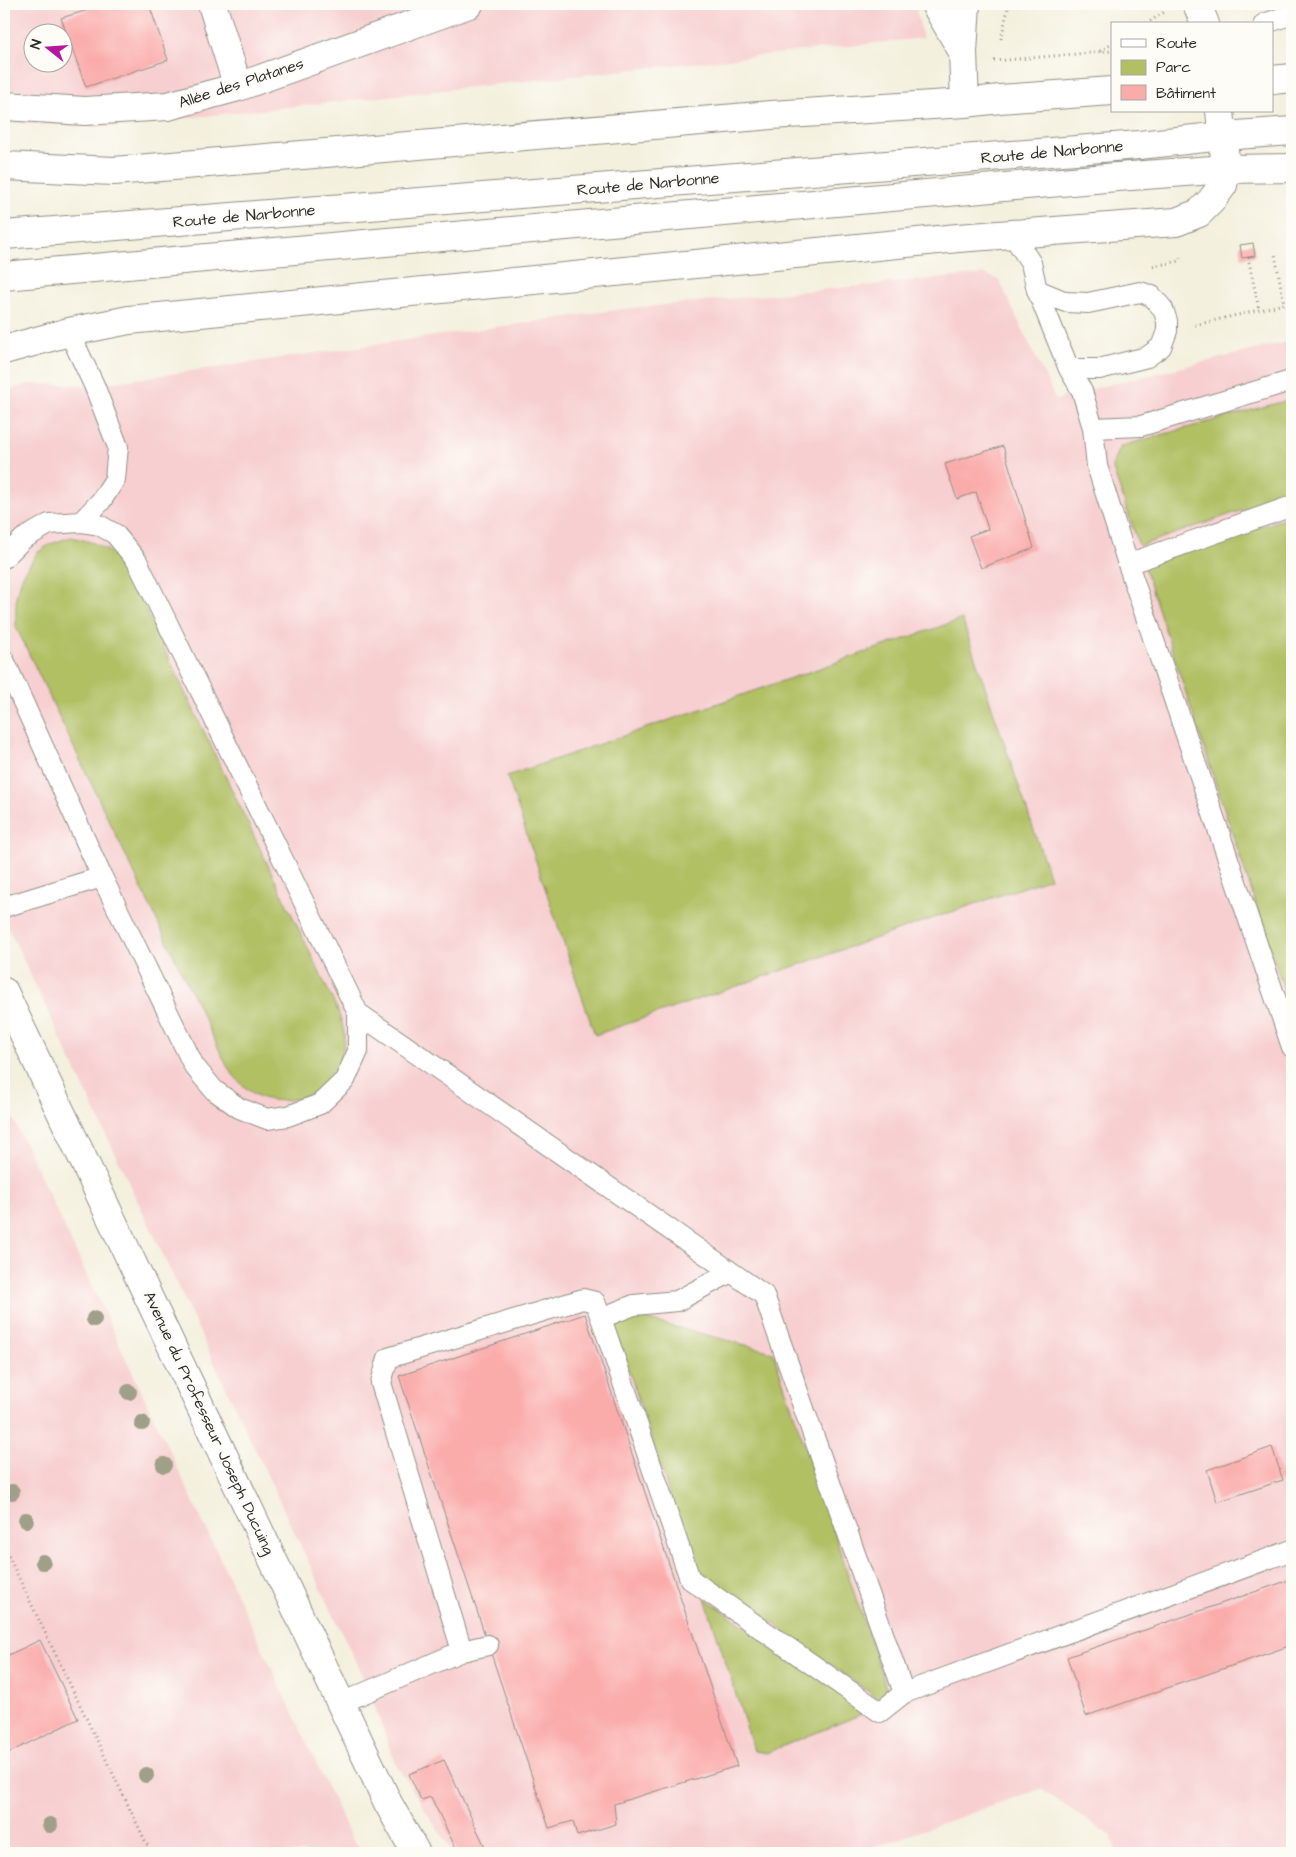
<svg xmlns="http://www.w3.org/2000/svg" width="1296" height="1857" viewBox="0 0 1296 1857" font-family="'Architects Daughter',sans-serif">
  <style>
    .built { fill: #f7cfd0; fill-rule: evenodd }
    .green { fill: #b0c063; stroke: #6e7647 }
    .building { fill: #faacab }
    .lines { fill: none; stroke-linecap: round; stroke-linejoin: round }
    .service-casing { stroke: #908e84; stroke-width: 22 }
    .minor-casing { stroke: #908e84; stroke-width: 30 }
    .tertiary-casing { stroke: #908e84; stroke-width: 30 }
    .primary-casing { stroke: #908e84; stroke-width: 30 }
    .path { stroke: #908e84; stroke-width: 3; stroke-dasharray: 1 4; stroke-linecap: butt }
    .service { stroke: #fff; stroke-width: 20 }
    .minor { stroke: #fff; stroke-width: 28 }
    .tertiary { stroke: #fff; stroke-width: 28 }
    .primary { stroke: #fff; stroke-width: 28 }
    .tree { fill: #9fa087 }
    .labels { text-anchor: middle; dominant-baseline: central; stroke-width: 5; stroke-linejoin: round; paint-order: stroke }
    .street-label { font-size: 16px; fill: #2b2b2b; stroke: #fdfcf7 }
  </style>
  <rect width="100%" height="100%" fill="#fdfcf7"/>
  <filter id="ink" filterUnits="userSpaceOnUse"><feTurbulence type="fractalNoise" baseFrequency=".02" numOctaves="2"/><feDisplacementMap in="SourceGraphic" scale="10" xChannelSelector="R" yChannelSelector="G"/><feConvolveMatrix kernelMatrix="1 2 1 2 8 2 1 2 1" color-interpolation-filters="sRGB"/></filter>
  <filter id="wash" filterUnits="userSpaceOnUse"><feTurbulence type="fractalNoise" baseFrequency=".0096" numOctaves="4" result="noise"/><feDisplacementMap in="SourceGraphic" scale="20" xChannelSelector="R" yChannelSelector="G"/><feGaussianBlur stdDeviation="1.12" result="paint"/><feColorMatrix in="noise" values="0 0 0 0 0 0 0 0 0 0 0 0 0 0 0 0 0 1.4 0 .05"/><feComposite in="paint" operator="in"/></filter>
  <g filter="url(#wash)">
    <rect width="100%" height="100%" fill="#f4f0de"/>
    <!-- built -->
    <path class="built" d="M 4,4 L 935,4 L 916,10 L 923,38 L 103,127 L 4,122 ZM 32,32 L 62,32 L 62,62 L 32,62 Z
      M 985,274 L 999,280 L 1056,400 L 1082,391 L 1292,341 L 1292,1853 L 1117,1853 L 1111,1836 L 1040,1789 L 858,1853 L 453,1853 L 395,1763 L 369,1690 L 4,919 L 4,391 L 28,384 L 94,385 L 622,309 Z
      M 4,1099 L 351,1837 L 361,1853 L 4,1853 Z"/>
    <!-- green -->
    <path class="green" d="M 1292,399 L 1292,493 L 1139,546 L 1112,466 L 1121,446 Z
      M 1292,516 L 1292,1014 L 1144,566 Z
      M 71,537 C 97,543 105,546 124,565 L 338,1011 C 340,1019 345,1029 344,1037 C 344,1052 338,1074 327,1084 C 313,1095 290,1103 272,1100 C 252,1098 237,1081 227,1066 L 16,627 L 16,596 L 23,575 L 37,553 L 50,544 Z
      M 962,619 L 1050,878 L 595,1035 L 507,776 Z
      M 609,1310 L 773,1352 L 888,1693 L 877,1698 L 693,1566 Z
      M 705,1598 L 867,1712 L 766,1753 L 754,1751 Z"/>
    <g id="blocks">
      <!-- building -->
      <path class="building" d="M 86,4 L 149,4 L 168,60 L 86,87 L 61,18 L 88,10 Z
        M 1253,243 L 1255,256 L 1242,258 L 1240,245 Z
        M 1003,446 L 1034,548 L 981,568 L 969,536 L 988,529 L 976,492 L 957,499 L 945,464 Z
        M 585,1314 L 737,1766 L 614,1804 L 616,1824 L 577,1836 L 573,1821 L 549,1828 L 399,1376 Z
        M 1272,1447 L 1283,1480 L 1217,1502 L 1207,1470 Z
        M 1292,1579 L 1292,1645 L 1086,1716 L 1067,1657 Z
        M 40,1640 L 78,1719 L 4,1755 L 4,1657 Z
        M 444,1760 L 488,1853 L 458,1853 L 431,1797 L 421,1800 L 409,1774 Z"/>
    </g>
  </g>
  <g filter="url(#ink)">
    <use href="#blocks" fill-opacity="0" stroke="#908e84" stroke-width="1"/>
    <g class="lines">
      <defs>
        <path id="service" d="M 1264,24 L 1292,14
          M 1012,234 L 1031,263 L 1037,290 L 1069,369 L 1082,391 L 1093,428 L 1097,466 L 1128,564 L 1292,1047
          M 1037,290 L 1066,302 L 1088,303 L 1140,292 L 1152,296 L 1163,309 L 1167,321 L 1167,331 L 1161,347 L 1147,357 L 1099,369 L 1069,369
          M 69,332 L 94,385 L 118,447 L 115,479 L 101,501 L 81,522
          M 1093,428 L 1141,426 L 1287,382 L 1292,382
          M 4,558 L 23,539 L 49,524 L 81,522 L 99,525 L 115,534 L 137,561 L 358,1013 L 358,1051 L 345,1080 L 320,1104 L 288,1116 L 267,1119 L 239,1108 L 214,1090 L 194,1066 L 102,877 L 4,660
          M 1128,564 L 1292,506
          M 4,907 L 102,877
          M 358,1013 L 731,1272 L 764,1295 L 904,1693 L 880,1712 L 690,1579 L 601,1318 L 634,1305 L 677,1301 L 731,1272
          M 462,1651 L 381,1383 L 388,1358 L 583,1299 L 595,1302 L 601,1318
          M 904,1693 L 1292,1550
          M 341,1703 L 462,1651 L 488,1645"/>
        <path id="minor" d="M 212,4 L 238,87
          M 935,4 L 963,52
          M 1197,4 L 1205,24
          M 1272,80 L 1292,78
          M 965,103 L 963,52 L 966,4
          M 4,106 L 85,111 L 168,106 L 238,87 L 469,4
          M 4,166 L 114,171 L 771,115 L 965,103 L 1000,99 L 1112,91
          M 4,350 L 69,332 L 129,320 L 958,238 L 1176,222 L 1199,213 L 1211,201 L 1223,185 L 1226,169 L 1220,111"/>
        <path id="tertiary" d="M 4,992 L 388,1803 L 416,1853"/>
        <path id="primary" d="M 4,235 L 1139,145 L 1223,136 L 1292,131
          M 4,276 L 1117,177 L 1226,169 L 1292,168"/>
      </defs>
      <!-- service casing -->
      <use href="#service" class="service-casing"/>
      <!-- minor casing -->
      <use href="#minor" class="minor-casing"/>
      <!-- tertiary casing -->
      <use href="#tertiary" class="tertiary-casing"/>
      <!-- primary casing -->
      <use href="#primary" class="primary-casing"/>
      <!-- path -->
      <path class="path" d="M 1146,24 L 1166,11
        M 1001,39 L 1009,4
        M 1100,51 L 1112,44
        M 994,61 L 1112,51
        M 1248,257 L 1259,309
        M 1153,266 L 1180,261 L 1180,254
        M 1195,325 L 1284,304 L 1275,254
        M 4,1547 L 151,1853"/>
      <!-- service -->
      <use href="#service" class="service"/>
      <!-- minor -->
      <use href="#minor" class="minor"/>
      <!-- tertiary -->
      <use href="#tertiary" class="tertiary"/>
      <!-- primary -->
      <use href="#primary" class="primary"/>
    </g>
    <!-- trees -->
    <g class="tree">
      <circle cx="94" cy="1319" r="8"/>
      <circle cx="129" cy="1392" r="8"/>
      <circle cx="142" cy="1423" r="8"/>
      <circle cx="164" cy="1465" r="8"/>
      <circle cx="12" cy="1492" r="8"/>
      <circle cx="26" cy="1520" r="8"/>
      <circle cx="43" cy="1562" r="8"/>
      <circle cx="146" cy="1775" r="8"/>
      <circle cx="50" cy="1825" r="8"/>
    </g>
  </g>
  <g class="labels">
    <!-- street labels -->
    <g class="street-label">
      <text transform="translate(241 83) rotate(-18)">Allée des Platanes</text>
      <text transform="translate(1052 152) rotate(-5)">Route de Narbonne</text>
      <text transform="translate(648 184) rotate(-5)">Route de Narbonne</text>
      <text transform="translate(244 216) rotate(-5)">Route de Narbonne</text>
      <text transform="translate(209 1423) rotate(65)">Avenue du Professeur Joseph Ducuing</text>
    </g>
  </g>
  <!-- margin -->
  <rect width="1296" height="1857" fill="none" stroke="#fdfcf7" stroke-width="20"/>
  <!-- legend -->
  <rect x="1111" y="22" width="162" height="90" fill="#fdfcf7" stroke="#a9a8a5"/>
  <rect x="1121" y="39" width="25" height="8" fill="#ffffff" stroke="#a9a8a5"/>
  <text x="1156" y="48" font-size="15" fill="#2b2b2b">Route</text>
  <rect x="1121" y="60" width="25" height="15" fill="#b0c063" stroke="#a9a8a5"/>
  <text x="1156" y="72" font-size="15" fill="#2b2b2b">Parc</text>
  <rect x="1121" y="85" width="25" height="15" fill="#faacab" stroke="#a9a8a5"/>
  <text x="1156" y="98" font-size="15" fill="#2b2b2b">Bâtiment</text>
  <!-- north arrow -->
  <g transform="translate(48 48) rotate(287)"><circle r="24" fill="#fdfcf7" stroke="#a9a8a5"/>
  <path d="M0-4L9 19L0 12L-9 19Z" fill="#b5179e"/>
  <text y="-8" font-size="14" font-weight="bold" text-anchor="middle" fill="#2b2b2b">N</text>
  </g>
</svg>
